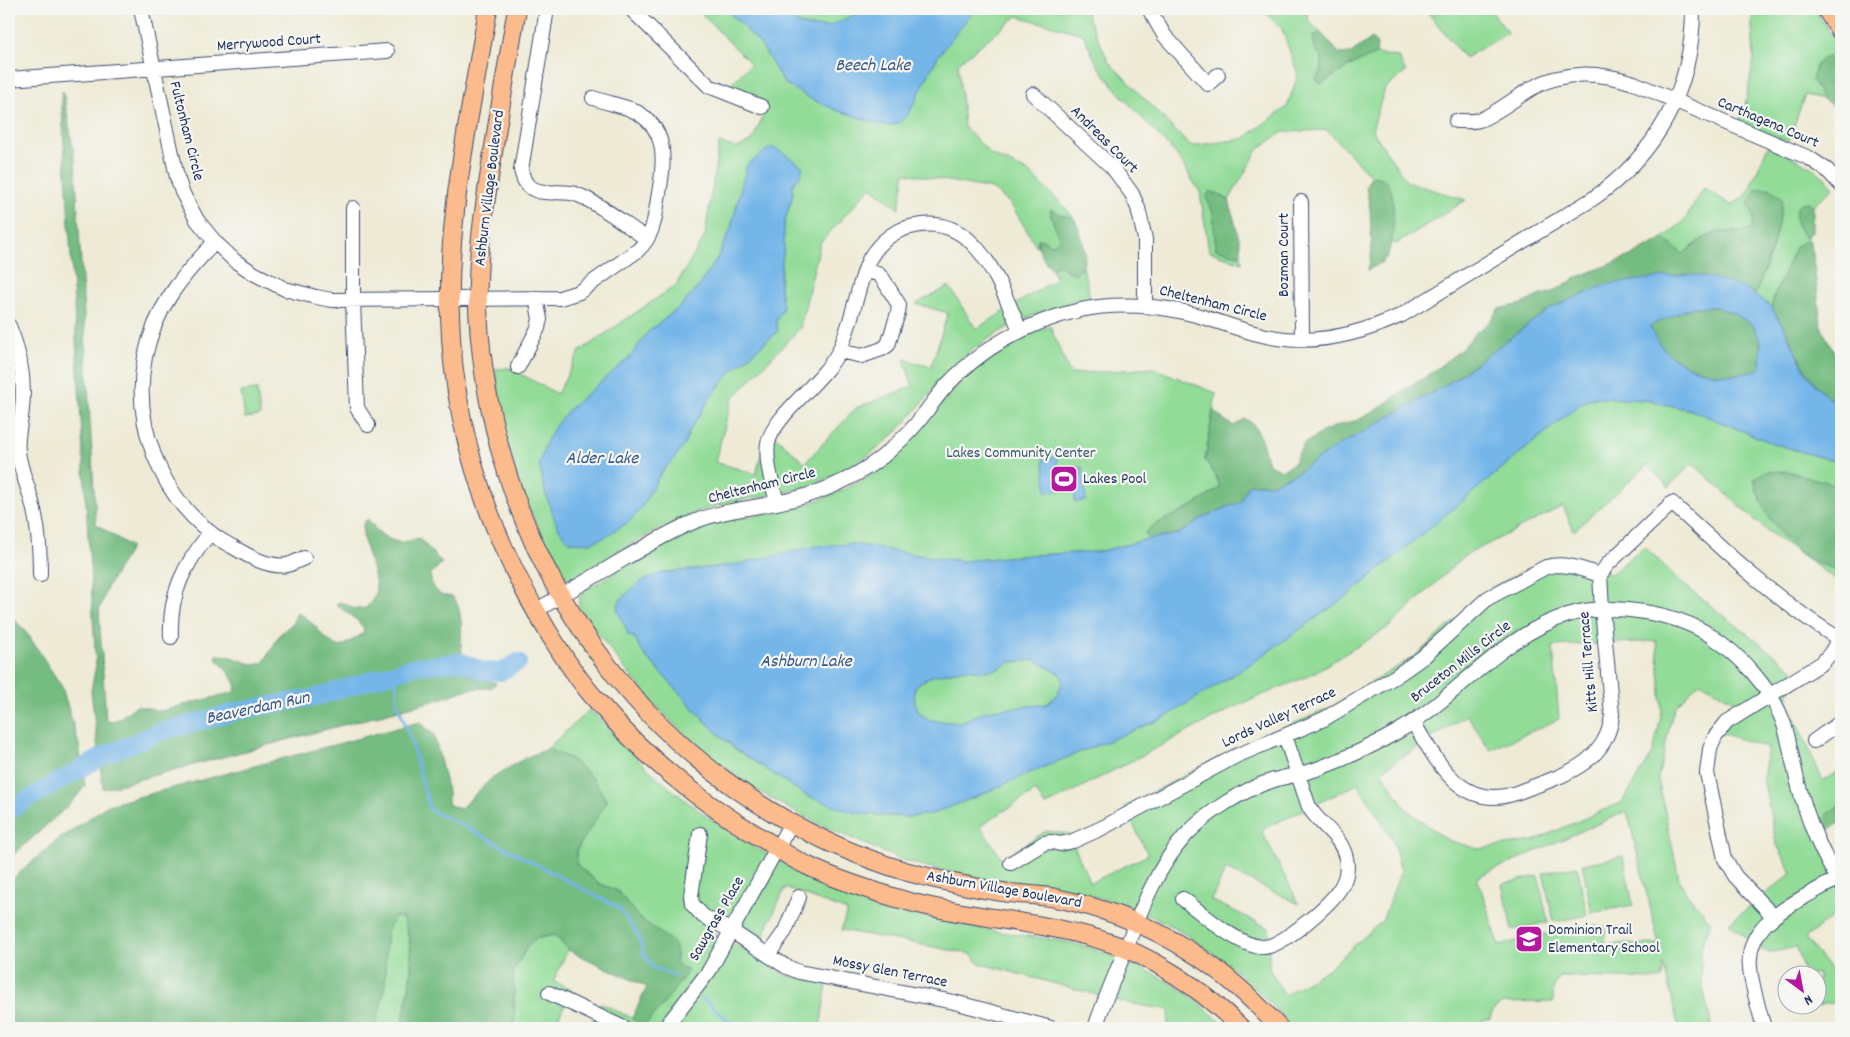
<svg xmlns="http://www.w3.org/2000/svg" width="1850" height="1037" viewBox="0 0 1850 1037" font-family="Dekko,sans-serif">
  <style>
    .green { fill: #92dc98; stroke: #56867b; fill-rule: evenodd }
    .forest { fill: #75bc80; stroke: #48766f }
    .water { fill: #74b6e9; stroke: #4872a4; fill-rule: evenodd }
    .lines { fill: none; stroke-linecap: round; stroke-linejoin: round }
    .stream { stroke: #74b6e9; stroke-width: 3 }
    .river { stroke: #74b6e9; stroke-width: 18 }
    .minor-casing { stroke: #3b4b70; stroke-width: 16 }
    .major-casing { stroke: #3b4b70; stroke-width: 20 }
    .minor { stroke: #fff; stroke-width: 14 }
    .major { stroke: #fbbb8d; stroke-width: 18 }
    .labels { text-anchor: middle; dominant-baseline: central; stroke-width: 4.5; stroke-linejoin: round; paint-order: stroke }
    .street-label { font-size: 16px; fill: #1b2f5e; stroke: #f6f6f2 }
    .park-label { font-size: 16px; fill: #395a6c; stroke: #f6f6f2 }
    .poi-label { font-size: 16px; fill: #1b2f5e; stroke: #f6f6f2; text-anchor: start }
    .water-label { font-size: 18px; font-style: italic; fill: #365888; stroke: #f6f6f2 }
  </style>
  <rect width="100%" height="100%" fill="#f6f6f2"/>
  <filter id="ink" filterUnits="userSpaceOnUse"><feTurbulence type="fractalNoise" baseFrequency=".02" numOctaves="2"/><feDisplacementMap in="SourceGraphic" scale="10" xChannelSelector="R" yChannelSelector="G"/><feConvolveMatrix kernelMatrix="1 2 1 2 8 2 1 2 1" color-interpolation-filters="sRGB"/></filter>
  <filter id="wash" filterUnits="userSpaceOnUse"><feTurbulence type="fractalNoise" baseFrequency=".0096" numOctaves="4" result="noise"/><feDisplacementMap in="SourceGraphic" scale="20" xChannelSelector="R" yChannelSelector="G"/><feGaussianBlur stdDeviation="1.12" result="paint"/><feColorMatrix in="noise" values="0 0 0 0 0 0 0 0 0 0 0 0 0 0 0 0 0 1.4 0 .05"/><feComposite in="paint" operator="in"/></filter>
  <g filter="url(#wash)">
    <rect width="100%" height="100%" fill="#eeead5"/>
    <!-- green -->
    <path class="green" d="M 697,9 L 726,9 L 761,45 L 784,83 L 811,99 L 836,110 L 876,123 L 908,115 L 938,56 L 971,14 L 979,9 L 1086,9 L 1088,17 L 1109,62 L 1190,146 L 1243,139 L 1287,107 L 1298,75 L 1282,29 L 1262,9 L 1306,9 L 1309,21 L 1321,33 L 1313,36 L 1315,49 L 1322,58 L 1321,84 L 1360,60 L 1376,54 L 1398,57 L 1406,72 L 1385,88 L 1372,130 L 1407,182 L 1466,200 L 1396,244 L 1392,242 C 1392,226 1396,198 1388,184 C 1384,178 1377,177 1371,176 L 1327,130 L 1283,132 L 1259,148 L 1229,200 L 1215,192 L 1208,204 L 1213,212 L 1216,249 L 1238,255 L 1241,254 L 1242,263 L 1209,251 L 1200,192 L 1176,154 L 1120,94 L 1098,66 L 1083,34 L 1017,16 L 958,63 L 964,127 L 992,155 L 1027,171 L 1063,205 L 1073,217 L 1061,216 L 1056,211 L 1050,214 L 1058,233 L 1059,240 L 1051,245 L 1044,240 L 1038,239 L 1037,247 L 1010,203 L 992,189 L 905,173 L 899,209 L 871,187 L 820,243 L 800,328 L 732,399 L 715,462 L 756,474 L 768,430 L 805,463 L 856,408 L 913,386 L 904,359 L 931,367 L 948,313 L 916,304 L 949,286 L 976,329 L 1056,279 L 1052,269 L 1057,265 L 1063,267 L 1068,272 L 1080,271 L 1083,266 L 1091,302 C 1072,305 1053,307 1036,314 C 1003,327 969,349 946,375 C 920,404 899,435 867,456 C 846,470 821,484 796,490 C 765,498 734,499 704,510 C 659,525 618,553 577,577 L 567,578 L 562,574 L 550,556 L 519,484 L 506,440 L 495,369 L 510,368 L 557,394 L 580,351 L 676,285 L 705,236 L 719,143 L 737,148 L 752,141 L 764,114 L 720,95 L 751,64 ZM 772,147 L 795,180 L 792,187 L 793,194 L 784,224 L 780,290 L 783,307 C 781,316 772,320 778,330 L 776,333 L 730,373 L 710,398 L 689,432 L 684,445 L 656,480 L 641,508 L 569,409 L 631,357 L 648,332 L 680,307 L 700,285 L 719,255 L 731,228 L 747,165 Z
      M 780,9 L 866,9 C 848,22 821,33 799,24 C 792,21 786,13 780,9 Z
      M 1425,9 L 1490,9 L 1508,33 L 1465,58 Z
      M 1751,9 L 1815,9 L 1841,49 L 1841,65 L 1831,56 L 1812,81 L 1823,99 L 1805,95 L 1788,142 L 1739,122 L 1745,105 L 1754,59 Z
      M 1768,146 C 1792,157 1816,166 1834,187 L 1813,206 L 1808,202 L 1800,203 L 1804,236 L 1808,236 L 1810,243 L 1805,240 L 1776,291 L 1771,307 L 1755,295 L 1772,251 L 1782,199 L 1754,217 L 1753,228 L 1740,232 L 1718,232 L 1702,239 L 1683,254 L 1663,238 L 1684,221 L 1704,188 L 1731,205 L 1746,196 Z
      M 1050,326 L 1070,374 L 1153,368 L 1216,393 L 1205,460 L 1215,474 L 1220,487 C 1209,496 1197,504 1183,511 C 1167,520 1160,519 1145,533 L 1149,539 L 1097,552 L 1030,555 L 963,561 L 936,558 L 852,544 L 733,565 L 662,573 L 635,638 L 642,652 L 711,727 L 734,748 L 807,796 L 875,815 L 907,817 L 931,814 L 978,796 L 1029,773 L 1164,718 L 1252,663 L 1347,596 L 1580,404 L 1592,398 L 1603,398 L 1645,400 L 1691,410 L 1775,444 L 1841,463 L 1841,487 L 1834,484 L 1756,489 C 1770,517 1784,544 1812,560 C 1821,565 1832,568 1841,573 L 1841,583 L 1765,529 L 1692,463 L 1669,487 L 1647,465 L 1574,531 L 1563,506 L 1464,556 L 1389,627 L 1310,675 L 1239,705 L 1045,806 L 1036,791 L 980,826 L 1002,859 L 1046,831 L 1069,834 L 1090,883 L 1148,855 L 1125,807 L 1235,749 L 1330,708 L 1415,656 L 1491,588 L 1546,560 L 1566,557 L 1611,574 L 1644,546 L 1684,585 L 1793,669 L 1788,703 L 1823,781 L 1841,770 L 1841,806 L 1837,807 L 1822,827 L 1827,831 L 1841,855 L 1841,910 L 1805,938 L 1841,983 L 1841,1011 L 1837,1002 L 1811,1007 L 1811,1005 L 1818,1004 L 1818,974 L 1804,974 L 1797,947 L 1769,953 L 1758,948 L 1729,923 L 1792,873 L 1776,843 L 1763,778 L 1768,748 L 1706,728 L 1734,701 L 1700,682 L 1676,706 L 1672,715 L 1658,779 L 1679,879 L 1687,894 L 1711,922 L 1701,948 L 1701,978 L 1712,1028 L 1679,1028 L 1663,963 L 1662,979 L 1561,977 C 1552,982 1553,993 1553,1002 L 1503,1003 C 1495,1007 1492,1011 1490,1019 L 1483,1019 L 1482,1028 L 1293,1028 C 1251,981 1206,941 1149,915 C 1141,912 1133,907 1125,905 C 1075,889 1023,887 973,877 C 950,873 927,867 906,861 C 889,855 874,848 858,841 C 795,815 733,781 683,733 C 643,695 611,652 579,607 L 579,600 L 583,591 C 625,568 668,538 714,524 C 736,517 759,516 781,511 C 809,505 838,494 862,480 C 899,459 923,424 951,393 C 967,374 994,352 1016,341 C 1027,335 1039,331 1050,326 ZM 1657,641 L 1662,711 L 1653,753 L 1622,802 L 1533,841 L 1478,849 L 1447,840 L 1406,809 L 1381,771 L 1467,715 L 1490,750 L 1559,719 L 1553,646 ZM 1358,784 L 1393,840 L 1401,871 L 1382,921 L 1328,969 L 1285,995 L 1269,969 L 1269,928 L 1211,900 L 1226,869 L 1299,904 L 1261,830 ZM 1627,811 L 1659,944 L 1605,944 L 1605,927 L 1587,925 L 1499,945 L 1477,877 Z
      M 257,390 L 260,416 L 245,418 L 241,392 Z
      M 1035,660 L 1060,674 L 1063,681 L 1057,695 L 1047,704 L 986,711 L 959,723 L 930,720 L 919,713 L 915,703 L 914,691 L 917,684 L 932,676 L 965,669 L 985,671 L 998,669 L 1010,662 Z
      M 590,709 C 617,738 645,769 676,793 C 741,845 816,885 896,909 C 932,919 969,927 1006,933 C 1031,937 1056,939 1081,945 C 1113,954 1159,974 1187,994 C 1201,1004 1214,1016 1227,1028 L 1167,1028 L 1170,1010 L 1127,1003 L 978,963 L 972,954 L 841,930 L 847,911 L 785,888 L 760,943 L 725,914 L 712,933 L 746,950 L 785,975 L 827,983 L 820,1028 L 589,1028 L 600,1003 L 632,1018 L 643,1027 L 676,963 L 676,946 L 637,917 L 618,891 L 598,883 L 577,865 L 576,851 L 607,801 L 572,759 L 547,749 Z
      M 1623,856 L 1633,905 L 1592,913 L 1582,864 Z
      M 1577,866 L 1587,915 L 1554,922 L 1543,873 Z
      M 1538,876 L 1548,922 L 1512,930 L 1502,884 Z
      M 394,917 L 402,918 C 419,957 408,988 402,1028 L 375,1028 L 385,988 L 386,934 Z
      M 555,935 L 568,950 L 553,981 L 572,990 L 553,1028 L 515,1028 L 513,972 L 527,947 L 534,939 Z"/>
    <!-- forest -->
    <path class="forest" d="M 1321,33 L 1340,54 L 1351,53 L 1372,38 L 1377,44 L 1376,54 L 1349,66 L 1321,84 L 1315,80 L 1322,70 L 1322,58 L 1315,49 L 1313,36 Z
      M 1831,56 L 1841,65 L 1841,112 L 1823,99 L 1812,81 C 1815,67 1815,60 1831,56 Z
      M 63,91 L 75,160 L 96,524 L 131,547 L 107,588 L 99,611 L 106,720 L 110,722 C 120,720 127,711 137,706 L 161,711 L 235,692 L 236,683 L 222,664 L 216,659 L 217,655 L 228,656 L 255,665 L 264,662 L 280,634 L 292,624 L 297,613 C 316,619 321,642 341,647 L 364,633 L 363,628 L 359,622 L 336,604 L 339,602 L 346,604 L 354,609 L 366,608 C 369,604 373,600 375,595 C 381,576 357,542 364,522 L 368,519 C 376,531 387,542 402,542 C 407,542 414,539 419,538 L 442,563 L 430,575 L 432,586 L 441,595 L 453,597 C 465,613 460,635 462,654 C 463,661 465,667 466,674 L 496,683 L 491,688 L 468,689 L 440,699 L 103,789 L 91,691 L 96,665 L 61,93 Z
      M 1371,176 C 1378,177 1383,177 1388,184 C 1397,196 1394,243 1387,256 C 1384,262 1374,267 1368,270 L 1372,251 L 1370,209 L 1366,186 Z
      M 1770,188 L 1783,199 C 1778,233 1767,263 1755,295 L 1740,287 L 1551,308 L 1449,383 L 1336,447 L 1298,472 L 1271,484 L 1249,484 L 1240,502 L 1206,516 L 1179,534 L 1149,539 L 1145,533 C 1159,519 1167,520 1183,511 C 1196,504 1209,497 1220,487 L 1215,474 L 1205,460 L 1213,410 L 1223,419 L 1234,426 L 1245,419 C 1261,425 1263,449 1268,464 L 1282,470 L 1293,464 L 1303,445 L 1322,432 L 1339,425 L 1358,420 L 1378,409 L 1406,388 L 1426,377 L 1463,348 L 1475,333 L 1489,323 L 1498,309 L 1522,304 L 1536,297 L 1552,292 L 1578,277 L 1633,255 L 1663,238 L 1683,254 L 1702,239 L 1718,232 L 1740,232 L 1752,228 L 1754,217 L 1748,203 L 1756,189 Z
      M 1210,191 L 1229,200 L 1240,242 L 1241,254 L 1238,255 L 1216,249 L 1213,212 L 1206,198 Z
      M 1808,202 L 1813,206 C 1814,215 1811,223 1812,232 L 1808,236 L 1804,236 C 1796,227 1792,213 1800,203 Z
      M 1051,209 L 1061,215 L 1073,217 C 1081,230 1094,265 1075,274 L 1057,265 L 1052,269 C 1044,262 1037,250 1038,239 L 1044,240 L 1051,245 L 1059,240 C 1058,229 1049,219 1051,209 Z
      M 1805,240 L 1810,243 L 1813,253 L 1821,326 L 1832,349 L 1841,363 L 1841,404 C 1812,393 1801,359 1788,334 C 1783,324 1776,316 1771,307 L 1776,291 L 1795,247 Z
      M 1692,307 L 1716,307 L 1735,314 L 1753,325 L 1761,342 L 1760,369 C 1726,382 1678,371 1655,340 C 1652,336 1651,331 1650,326 Z
      M 1787,471 L 1834,484 L 1841,487 L 1841,573 C 1832,568 1822,565 1812,560 C 1784,545 1760,510 1754,479 L 1764,472 Z
      M 9,613 L 29,636 L 62,687 L 79,745 L 85,786 L 72,802 L 9,859 Z
      M 420,722 L 434,735 L 448,792 L 448,804 L 460,809 L 493,777 L 525,758 L 547,749 L 572,759 L 593,779 L 607,801 L 576,851 L 577,865 L 598,883 L 618,891 L 638,917 L 670,940 L 676,946 L 676,963 L 688,971 L 662,1006 L 643,1028 L 632,1018 L 647,987 L 568,950 L 555,935 L 534,939 L 527,947 L 513,972 L 515,1028 L 402,1028 C 408,988 419,957 403,918 L 394,917 L 386,934 L 385,988 L 375,1028 L 9,1028 L 9,882 L 54,843 L 108,805 Z
      M 1841,806 L 1841,822 L 1827,831 L 1822,827 L 1827,814 Z"/>
    <!-- water -->
    <path class="water" d="M 726,9 L 780,9 L 798,24 L 812,27 L 828,27 L 866,9 L 979,9 L 971,14 L 938,56 L 908,115 L 900,122 L 890,126 L 876,123 L 836,110 L 811,99 L 784,83 L 761,45 Z
      M 771,147 L 784,153 L 803,167 L 800,177 L 792,184 L 793,194 L 784,224 L 784,248 L 780,276 L 780,290 L 783,307 C 781,316 772,320 778,330 L 776,333 L 730,373 L 710,398 L 689,432 L 684,445 L 674,459 L 662,471 L 641,508 L 630,521 L 603,538 L 590,543 L 571,542 L 564,536 L 557,526 L 545,492 L 539,464 L 546,443 L 555,426 L 569,409 L 630,357 L 648,332 L 680,307 L 700,285 L 719,255 L 731,228 L 747,165 Z
      M 1688,274 C 1717,278 1747,285 1770,306 C 1773,309 1776,315 1778,319 C 1797,347 1807,392 1841,404 L 1841,463 L 1775,444 L 1691,410 L 1645,400 L 1603,398 L 1592,398 L 1580,404 L 1347,596 L 1252,663 L 1164,718 L 1029,773 L 978,796 L 931,814 L 907,817 L 855,813 L 807,796 L 734,748 L 711,727 L 642,652 L 635,638 L 629,636 L 617,609 L 620,600 L 640,582 L 662,573 L 733,565 L 817,546 L 852,544 L 936,558 L 963,561 L 1030,555 L 1097,552 L 1149,539 L 1179,534 L 1206,516 L 1240,502 L 1249,484 L 1271,484 L 1298,472 L 1336,447 L 1449,383 L 1551,308 L 1607,284 ZM 1692,307 L 1716,307 L 1735,314 L 1753,325 L 1761,342 L 1760,369 C 1722,384 1663,368 1650,326 ZM 1035,660 L 1060,674 L 1063,681 L 1057,695 L 1047,704 L 986,711 L 959,723 L 930,720 L 919,713 L 915,703 L 914,691 L 917,684 L 932,676 L 965,669 L 985,671 L 998,669 L 1010,662 Z
      M 1057,457 L 1058,469 L 1082,467 L 1086,501 L 1075,502 L 1074,489 L 1047,492 L 1043,459 Z"/>
    <g class="lines">
      <!-- stream -->
      <path class="stream" d="M 395,673 L 397,703 L 410,737 L 430,810 L 466,827 L 619,908 L 638,935 L 644,954 L 653,968 L 676,976
        M 702,998 L 737,1028"/>
      <!-- river -->
      <path class="river" d="M 9,810 L 105,755 L 160,732 L 239,711 L 320,696 L 416,666 L 462,662 L 483,671 L 501,672 L 518,662"/>
    </g>
  </g>
  <g filter="url(#ink)">
    <g class="lines">
      <defs>
        <path id="minor" d="M 141,9 L 177,177 L 182,192 L 197,220 L 215,242 L 235,261 L 255,274 L 285,289 L 316,297 L 332,300 L 560,298 L 579,292 L 637,251 C 653,237 655,219 658,199 C 664,164 671,126 630,109 C 618,105 605,102 593,98
          M 547,9 L 521,170 C 523,178 525,185 533,189 C 546,196 564,189 578,195 C 599,203 627,226 647,239
          M 631,9 L 709,86 L 762,107
          M 1149,9 L 1164,35 L 1208,84 L 1218,75
          M 9,79 L 387,51
          M 1033,94 L 1113,168 L 1132,194 L 1138,208 L 1145,239 L 1145,306
          M 1456,121 C 1463,121 1472,122 1479,120 C 1491,117 1520,95 1532,88 C 1565,70 1599,72 1634,83 L 1809,158 L 1827,170 L 1841,185
          M 1301,202 L 1302,339
          M 353,208 L 353,300 L 357,408 L 368,425
          M 215,242 C 181,277 155,308 145,357 C 132,421 159,493 211,533 C 217,539 226,543 233,547 C 248,556 269,568 287,565 C 292,564 299,560 304,558
          M 9,326 C 20,352 25,381 22,409 C 21,423 16,437 18,451 C 20,470 29,488 33,506 C 39,529 40,552 40,575
          M 839,351 L 862,356 L 882,349 L 888,345 L 898,313 L 899,305 L 883,279 L 878,274 L 865,271
          M 518,367 L 538,328 L 540,319 L 536,298
          M 777,503 C 773,485 765,462 768,443 C 774,415 824,381 839,351 C 849,330 854,305 861,282 C 864,274 866,265 870,258 C 880,241 896,229 915,226 C 978,213 1000,286 1020,330
          M 1600,575 L 1607,565 L 1672,503 C 1726,553 1778,602 1841,640
          M 535,611 C 566,593 597,575 627,557 C 650,544 672,530 696,521 C 722,511 749,508 776,503 C 814,496 852,480 882,457 C 894,447 907,435 917,423 C 927,411 936,397 947,385 C 983,347 1029,322 1080,310 C 1116,302 1160,305 1196,315 C 1225,323 1254,336 1285,339 C 1325,343 1365,332 1402,315 L 1591,200 C 1657,155 1693,89 1693,9
          M 171,637 C 169,594 184,565 210,533
          M 1413,722 C 1437,761 1461,812 1516,793 C 1557,777 1607,766 1612,715 L 1602,609 L 1600,575
          M 1814,741 L 1841,722
          M 700,834 L 691,896 L 692,904 L 703,916 L 730,930 L 785,966 L 799,972 L 954,1002 L 1051,1028
          M 1011,863 L 1044,843 L 1052,842 L 1060,844 L 1073,841 L 1102,828 L 1236,756 L 1324,719 L 1396,676 L 1423,657 L 1488,598 L 1546,567 C 1565,562 1581,569 1600,575
          M 1183,899 C 1202,913 1240,948 1264,947 C 1283,946 1331,904 1341,887 C 1346,879 1348,868 1346,858 C 1341,835 1320,826 1309,807 L 1285,736
          M 1773,916 L 1735,876 L 1725,859 L 1707,773 L 1710,749 L 1715,737 L 1727,722 L 1822,663 L 1830,654 L 1839,639
          M 768,955 L 785,931 L 799,897
          M 549,993 L 624,1028
          M 665,1028 L 709,971 L 791,823
          M 1095,1028 C 1103,1004 1113,980 1123,956 C 1139,915 1155,869 1186,835 C 1209,811 1242,790 1274,780 C 1288,776 1303,774 1317,769 C 1344,759 1371,747 1397,732 C 1458,697 1500,636 1568,615 C 1609,602 1676,612 1711,636 C 1739,654 1770,687 1782,719 C 1790,739 1792,762 1798,783 C 1807,818 1821,854 1841,884
          M 1764,1028 C 1759,1009 1752,988 1750,968 C 1746,931 1776,913 1804,897 C 1817,890 1829,883 1841,877"/>
        <path id="major" d="M 488,9 C 471,110 447,213 450,316 C 453,430 488,533 547,630 C 562,655 578,680 598,702 C 646,759 704,805 768,842 C 780,850 792,859 806,865 C 834,879 866,889 896,898 C 962,918 1032,919 1098,939 C 1151,954 1202,989 1241,1028
          M 517,9 C 509,53 502,96 495,140 C 486,196 476,253 478,309 C 490,569 656,796 908,872 C 941,881 975,888 1009,893 C 1026,895 1044,895 1060,899 C 1148,917 1220,961 1279,1028
          M 1826,9 L 1841,32"/>
      </defs>
      <!-- minor casing -->
      <use href="#minor" class="minor-casing"/>
      <!-- major casing -->
      <use href="#major" class="major-casing"/>
      <!-- minor -->
      <use href="#minor" class="minor"/>
      <!-- major -->
      <use href="#major" class="major"/>
    </g>
  </g>
  <!-- icons -->
  <defs>
    <symbol id="stadium-square" viewBox="-11 -11 22 22"><rect x="-9" y="-9" width="18" height="18" rx="4" fill="#b5179e" stroke="#f6f6f2"/><path d="M0-5a6.5 5 0 1 0 0 10a6.5 5 0 1 0 0-10ZM-3.5-1.8h7v3.6h-7Z" fill="#fff"/></symbol>
    <symbol id="school-square" viewBox="-11 -11 22 22"><rect x="-9" y="-9" width="18" height="18" rx="4" fill="#b5179e" stroke="#f6f6f2"/><path d="M0-5L7-2L0 1L-7-2ZM-4 1L0 2.5L4 1V4Q0 6-4 4Z" fill="#fff"/></symbol>
  </defs>
  <g fill-rule="evenodd">
    <use href="#stadium-square" x="1048" y="463" width="32" height="32"/>
    <use href="#school-square" x="1513" y="923" width="32" height="32"/>
  </g>
  <g class="labels">
    <!-- street labels -->
    <g class="street-label">
      <text transform="translate(269 43) rotate(-4)">Merrywood Court</text>
      <text transform="translate(1768 123) rotate(23)">Carthagena Court</text>
      <text transform="translate(186 131) rotate(76)">Fultonham Circle</text>
      <text transform="translate(1104 140) rotate(45)">Andreas Court</text>
      <text transform="translate(490 188) rotate(-83)">Ashburn Village Boulevard</text>
      <text transform="translate(1284 255) rotate(-90)">Bozman Court</text>
      <text transform="translate(1213 304) rotate(14)">Cheltenham Circle</text>
      <text transform="translate(762 486) rotate(-14)">Cheltenham Circle</text>
      <text transform="translate(1461 662) rotate(-38)">Bruceton Mills Circle</text>
      <text transform="translate(1589 662) rotate(-95)">Kitts Hill Terrace</text>
      <text transform="translate(1279 718) rotate(-25)">Lords Valley Terrace</text>
      <text transform="translate(1004 890) rotate(10)">Ashburn Village Boulevard</text>
      <text transform="translate(717 919) rotate(-60)">Sawgrass Place</text>
      <text transform="translate(890 972) rotate(11)">Mossy Glen Terrace</text>
    </g>
    <!-- park labels -->
    <g class="park-label">
      <text x="1021" y="453">Lakes Community Center</text>
    </g>
    <!-- poi labels -->
    <g class="poi-label">
      <text x="1083" y="479">Lakes Pool</text>
      <text x="1548" y="930">Dominion Trail<tspan x="1548" dy="18">Elementary School</tspan></text>
    </g>
    <!-- water labels -->
    <g class="water-label">
      <text x="873" y="66">Beech Lake</text>
      <text x="602" y="459">Alder Lake</text>
      <text x="806" y="662">Ashburn Lake</text>
      <text transform="translate(258 709) rotate(-12)">Beaverdam Run</text>
    </g>
  </g>
  <!-- margin -->
  <rect width="1850" height="1037" fill="none" stroke="#f6f6f2" stroke-width="30"/>
  <!-- north arrow -->
  <g transform="translate(1802 990) rotate(148)"><circle r="24" fill="#f6f6f2" stroke="#9ea6b7"/>
  <path d="M0-4L9 19L0 12L-9 19Z" fill="#b5179e"/>
  <text y="-8" font-size="14" font-weight="bold" text-anchor="middle" fill="#1b2f5e">N</text>
  </g>
</svg>
